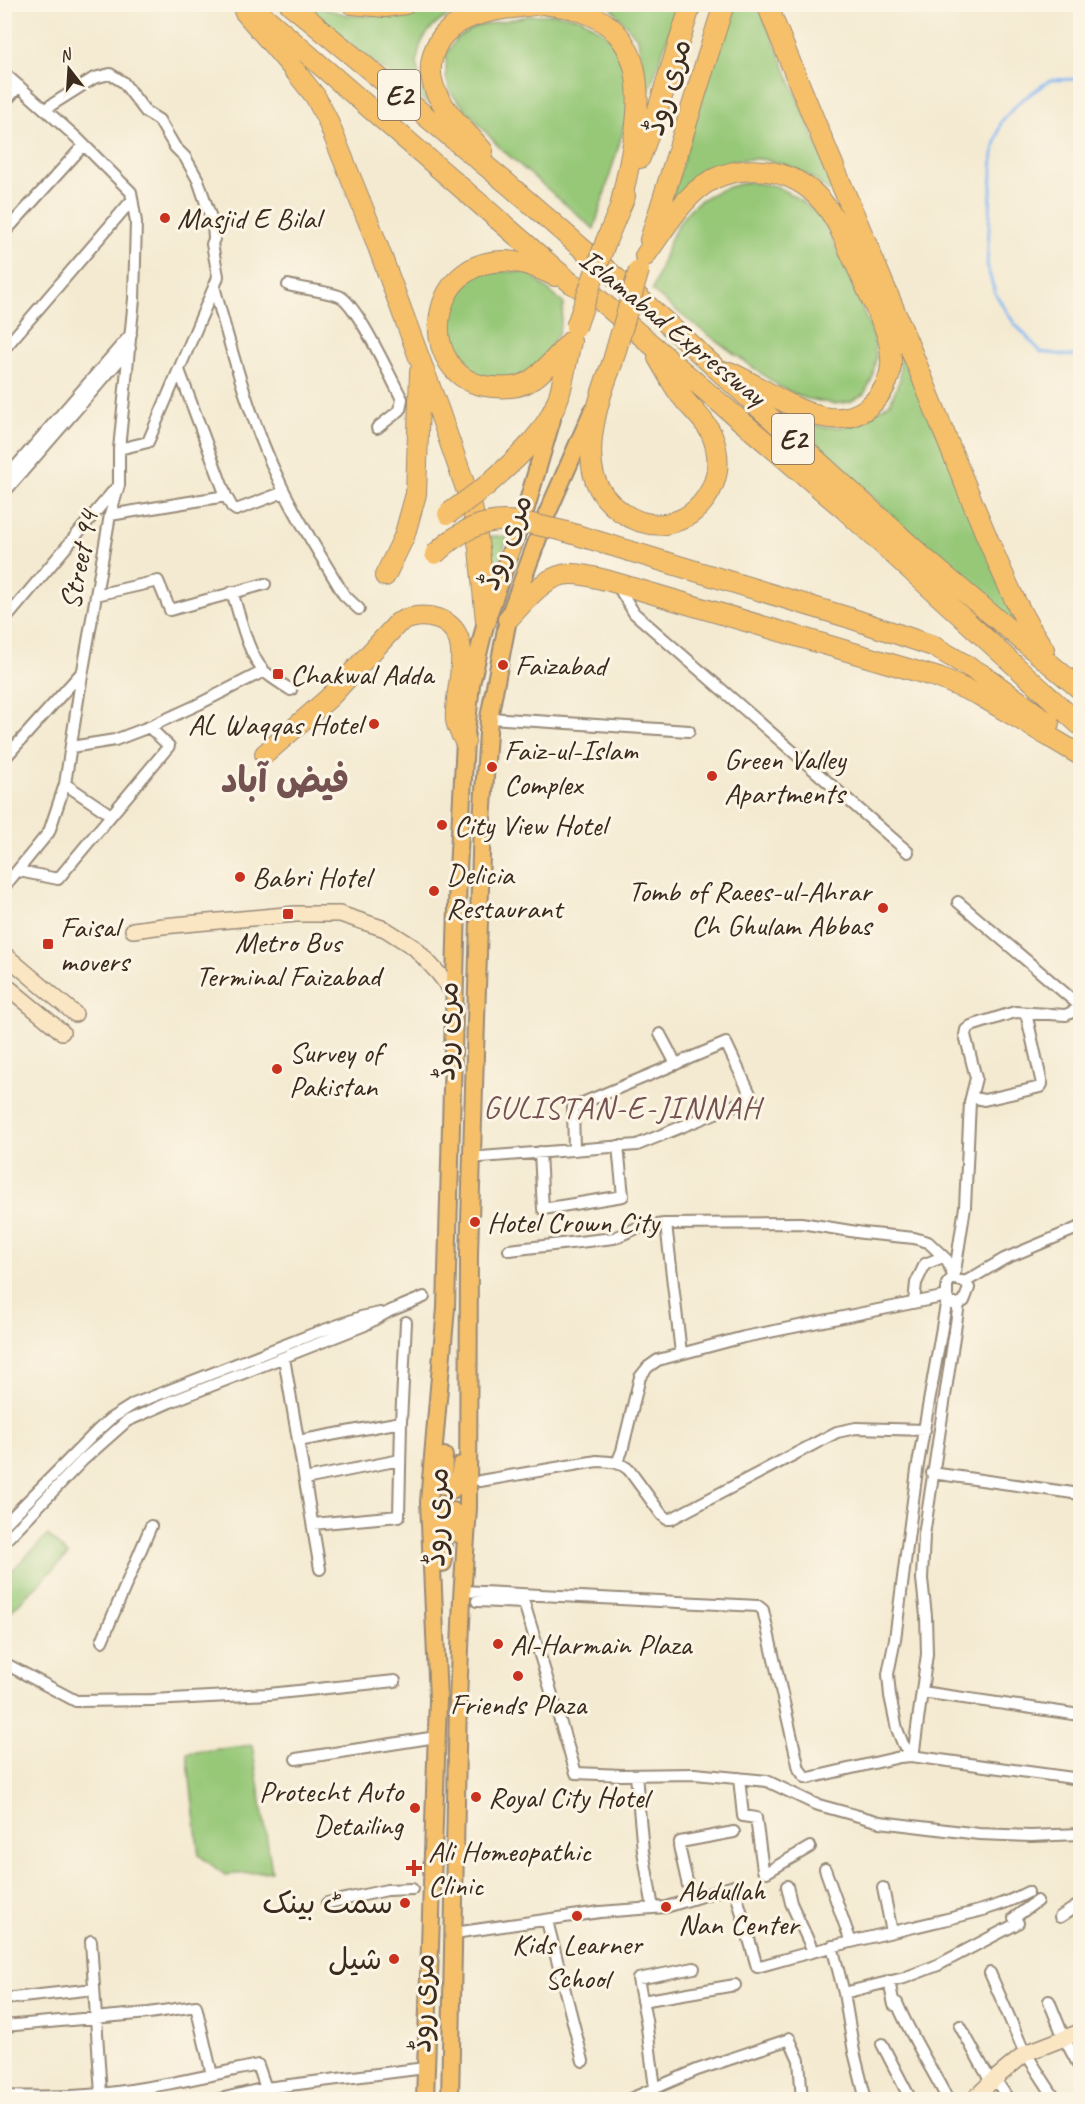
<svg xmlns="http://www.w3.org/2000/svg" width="1085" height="2104" viewBox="0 0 1085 2104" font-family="Caveat,'Playpen Sans Arabic',sans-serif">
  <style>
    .green { fill: #97c878; stroke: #69794b; stroke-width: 1.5 }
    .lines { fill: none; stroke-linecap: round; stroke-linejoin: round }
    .stream { stroke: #85b7f1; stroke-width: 3 }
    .street-casing { stroke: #988a78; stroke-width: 14 }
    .secondary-casing { stroke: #988a78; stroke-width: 18 }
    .primary-casing { stroke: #988a78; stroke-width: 20 }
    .highway-casing { stroke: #988a78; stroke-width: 22 }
    .street { stroke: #fff; stroke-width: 10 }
    .secondary { stroke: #fbe6c4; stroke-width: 15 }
    .primary { stroke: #f6c06b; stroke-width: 16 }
    .highway { stroke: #f6c06b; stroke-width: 20 }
    .highway-bridge-casing { stroke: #988a78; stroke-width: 22; stroke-linecap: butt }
    .highway-bridge { stroke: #f6c06b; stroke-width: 20 }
    .poi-dot { fill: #c8321e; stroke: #fcf5e5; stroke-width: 2 }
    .labels { text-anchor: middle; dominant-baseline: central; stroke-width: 6; stroke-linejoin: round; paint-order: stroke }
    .shield { fill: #fcf5e5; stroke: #75675a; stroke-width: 1.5 }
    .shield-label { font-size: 28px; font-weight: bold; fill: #3b2a1e }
    .street-label { font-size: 30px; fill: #3b2a1e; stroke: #fcf5e5 }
    .poi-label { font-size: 30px; fill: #3b2a1e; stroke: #fcf5e5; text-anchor: start }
    .neighbourhood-label { font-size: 32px; letter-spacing: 1.5px; fill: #745251; stroke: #fcf5e5 }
    .district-label { font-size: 36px; font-weight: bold; fill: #745251; stroke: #fcf5e5 }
  </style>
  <rect width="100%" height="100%" fill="#fcf5e5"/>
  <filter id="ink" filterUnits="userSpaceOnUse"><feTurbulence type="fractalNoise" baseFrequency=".0167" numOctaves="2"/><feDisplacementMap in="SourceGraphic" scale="12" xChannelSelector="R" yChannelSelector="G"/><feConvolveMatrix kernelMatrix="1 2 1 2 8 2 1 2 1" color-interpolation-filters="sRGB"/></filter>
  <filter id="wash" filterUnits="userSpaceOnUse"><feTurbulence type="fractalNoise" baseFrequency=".008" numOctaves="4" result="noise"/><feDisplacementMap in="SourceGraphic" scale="24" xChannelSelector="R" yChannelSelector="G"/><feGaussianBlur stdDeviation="1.35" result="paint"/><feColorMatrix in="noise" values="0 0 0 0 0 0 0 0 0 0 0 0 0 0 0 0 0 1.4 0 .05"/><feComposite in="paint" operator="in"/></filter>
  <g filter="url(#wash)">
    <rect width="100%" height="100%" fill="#f4ead1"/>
    <!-- green -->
    <path class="green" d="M 299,5 C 319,4 338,15 358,16 C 396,16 433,5 470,5 C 438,18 410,37 419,77 C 421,86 425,95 428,104 Z
      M 609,5 L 679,5 L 646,100 L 638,39 Z
      M 730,5 L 759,5 L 842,205 C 810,167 758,145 711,169 C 693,179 681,196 668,211 Z
      M 557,14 L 581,18 L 602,31 L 620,48 L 629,70 L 629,111 L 594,229 L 500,148 L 451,93 L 446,78 L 446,54 L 457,38 L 477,26 L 533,15 Z
      M 749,182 L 776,186 L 799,199 L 821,217 L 843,262 L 874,337 L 876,359 L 872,379 L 864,394 L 850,402 L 834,404 L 804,398 L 780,387 L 688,320 L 652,291 C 674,229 678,196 749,182 Z
      M 478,271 L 528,272 L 564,304 L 559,332 L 538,367 L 522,378 L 499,382 L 469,373 L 445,342 L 446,307 Z
      M 900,347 L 1025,636 L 926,549 L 788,414 L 822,427 L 843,427 L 867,418 L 890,403 L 900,379 Z
      M 495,536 L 508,537 L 491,586 L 486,538 Z
      M 48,1535 L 68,1555 L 5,1617 L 5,1577 Z
      M 252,1745 L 272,1871 L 225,1875 L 199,1855 L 187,1753 Z"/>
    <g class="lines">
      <!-- stream -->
      <path class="stream" d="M 1080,79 L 1050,80 L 1019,102 L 1001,122 L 993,155 L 987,266 L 995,293 L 1014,323 L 1041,352 L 1072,356 L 1080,352"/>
    </g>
  </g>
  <g filter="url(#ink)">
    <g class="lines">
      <defs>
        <path id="street" d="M 4,73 L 77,138 L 131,192 L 136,222 L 134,299 L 119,449 L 119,485 L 110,515 L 79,693 L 65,784 L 49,832 L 4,887
          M 4,103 L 19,86
          M 45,109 L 94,78 L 110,74 L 123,82 L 146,112 L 159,120 L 175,147 L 185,157 L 198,180 L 213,224 L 214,239 L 212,244 L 218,276 L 217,280 L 148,442 L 119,449
          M 4,233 L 84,145
          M 288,285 C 303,289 325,291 339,296 C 357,303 391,379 402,399 L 400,410 L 377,428
          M 214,286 C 232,354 251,423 282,487 C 300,524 323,559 344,595 L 359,609
          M 4,349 L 132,200
          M 179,370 L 226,496 L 232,507 L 236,510 L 284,492
          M 4,480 L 131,334
          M 4,493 L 130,348
          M 110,515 L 226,496
          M 616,583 L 634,613 L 908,852
          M 232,592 C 240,615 247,653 264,671 C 271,678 282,684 291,690
          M 96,595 L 158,581 L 170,610 L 265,584
          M 4,621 L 115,489
          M 489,718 L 689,731
          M 71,747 L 115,740 L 149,727 L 197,705 L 264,671
          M 4,759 L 82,672
          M 65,784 L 111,815
          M 19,871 L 58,879 L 169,746 L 149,727
          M 958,902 L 1080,1006
          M 660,1034 L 676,1064
          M 972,1097 L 984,1100 L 1032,1089 L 1040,1087 L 1042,1084 L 1026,1013
          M 540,1152 L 543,1209 L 623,1196 L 618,1146
          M 472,1156 L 481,1157 L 637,1145 L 752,1098 L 726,1043 L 573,1107 L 574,1150
          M 666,1224 L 681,1353
          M 509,1250 L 614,1238 L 637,1228 L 664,1224 L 801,1223 L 863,1233 L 914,1238 L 928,1242 L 947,1260 L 954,1278
          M 952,1278 L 965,1282 L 969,1288 L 964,1301 L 959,1304 L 952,1304 L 947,1299 L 947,1284 Z
          M 954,1278 L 965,1207 L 970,1102 L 976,1078 L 965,1035 L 966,1030 L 971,1026 L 1015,1012 L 1066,1015 L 1080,1008
          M 965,1282 L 1004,1259 L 1080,1227
          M 914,1302 L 916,1283 L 925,1264 L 943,1257
          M 284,1358 L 320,1569
          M 298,1441 L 401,1422
          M 617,1463 L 622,1451 L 640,1377 L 648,1367 L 658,1360 L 744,1337 L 947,1296
          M 932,1473 L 1080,1494
          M 305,1479 L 400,1460
          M 480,1481 L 597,1461 C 609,1462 620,1461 629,1470 L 662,1515 L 667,1519 L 671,1519 L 837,1432 L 856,1428 L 925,1430
          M 313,1524 L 399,1516 L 401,1422 L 406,1322
          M 4,1525 L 97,1431 L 110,1419 L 134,1404 L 313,1334 L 361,1317 L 380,1313
          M 4,1542 L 83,1460 L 127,1421 L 170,1402 L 365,1325 L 390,1311 L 424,1297
          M 463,1591 L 758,1606 L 763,1610 L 799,1769 L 805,1777 L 809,1778 L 900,1757 L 911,1756 L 1080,1779
          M 477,1601 L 524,1603 L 576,1773 L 622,1775 L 695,1774 L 767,1781 L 815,1804 L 880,1822 L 979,1834 L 1031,1836 L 1080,1834
          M 102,1641 L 151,1526
          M 4,1663 L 76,1701 L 152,1700 L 269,1694 L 395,1681
          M 922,1692 L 1080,1715
          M 911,1756 L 903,1744 L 897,1729 L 890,1696 L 888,1674 L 895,1639 L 917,1470 L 947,1299
          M 911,1756 L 914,1750 L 927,1654 L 926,1616 L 922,1579 L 924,1535 L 959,1304
          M 296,1759 L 436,1737
          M 636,1775 L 643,1851 L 653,1908
          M 739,1778 L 743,1816 L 756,1818 L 763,1870 L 767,1872 L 810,1847
          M 825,1869 L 851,1942
          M 787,1886 L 791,1903 L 813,1951
          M 883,1888 L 892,1932
          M 691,1899 L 679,1846 L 680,1842 L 734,1832
          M 327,1903 L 387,1890 L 412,1889
          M 1060,1917 L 1080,1904
          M 547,1921 L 583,2061
          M 454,1933 L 600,1912 L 666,1907 L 734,1886 L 757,1967 C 809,1952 861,1939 914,1927 C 952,1917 993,1911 1028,1892
          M 91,1941 L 101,2094
          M 832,1946 L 844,1993
          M 990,1973 L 1023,2049 L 1056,2100
          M 889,1981 L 894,2005 L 897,2003 C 911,2037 931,2067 948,2100
          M 4,1999 L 94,1989
          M 642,2001 L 735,1985
          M 1049,2001 L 1064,2038 L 1080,2068
          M 4,2026 L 149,2013 L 196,2006 L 212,2075
          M 960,2026 L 991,2082 L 999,2085 L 1009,2100
          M 789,2038 L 799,2060 L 802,2100
          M 882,2044 L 911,2100
          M 655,2088 L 646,2020 L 638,1979 L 694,1968
          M 4,2096 C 37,2097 69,2097 101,2094 C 154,2088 206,2076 258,2065 L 270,2100
          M 216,2100 L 266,2088 L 425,2068
          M 628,2100 L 697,2070 L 790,2039
          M 866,2100 L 854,2052 L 844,1993 L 904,1978 L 938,1965 L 1018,1923 L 1014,1918 L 1037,1901"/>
        <path id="secondary" d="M 133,930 L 163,926 L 296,914 L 340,914 L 385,929 L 415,948 L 439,974 L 455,995
          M 4,954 L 75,1014
          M 4,984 L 62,1032
          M 973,2100 L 991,2082 L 1026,2053 L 1080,2032"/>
        <path id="primary" d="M 444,1456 L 443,1486 L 452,1490 L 458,1484 L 461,1465
          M 443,1563 L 442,1518 L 445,1512 L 453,1511 L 458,1516 L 458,1534
          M 425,2100 L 438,1699 L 429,1502 L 446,1308 L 458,870 L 465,742 L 471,684 L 486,621 L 526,508 L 552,419
          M 450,2100 L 458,1701 L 462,1598 L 468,1508 L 469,1254 L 482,821 L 489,718 L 508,619 L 547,514 L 592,412"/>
        <path id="highway" d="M 250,4 L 571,283 L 596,297 L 845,510 L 1080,725
          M 290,4 L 509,185 L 638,297 L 924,558 L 1080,689
          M 352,4 L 385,7 L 405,4
          M 543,4 C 553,6 564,6 574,9 C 669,35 633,141 620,208
          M 767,4 C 817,132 874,257 925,385 C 947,440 969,495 992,549 C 1007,583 1021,618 1044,649
          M 244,11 L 296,72 L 315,96 L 327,119 L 371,228 L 439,411 L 472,506 L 479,548 L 486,621
          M 483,151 C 469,134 450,118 439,98 C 432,87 429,71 432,59 C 442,10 503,10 542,4
          M 640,158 L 659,106 L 691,4
          M 650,240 L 724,4
          M 606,241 L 625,196
          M 645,256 C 661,234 676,208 697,190 C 731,162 784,164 816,195 C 825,204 832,214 838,225 L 886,331 C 893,355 895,376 878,397 C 836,450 773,390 729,372
          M 555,276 C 544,271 532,265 521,263 C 425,244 410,381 493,387 C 505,388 518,388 528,382 C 545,372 558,354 571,341
          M 612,364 C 599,396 585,443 594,476 C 602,504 635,528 665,524 C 698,519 721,487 717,454 C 713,423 695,415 679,393 C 671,382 665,369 658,358
          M 486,486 C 514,461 547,434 559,396 C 564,378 567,359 571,341
          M 567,532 L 850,618 L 933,646 L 983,675 L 1049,723
          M 385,576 L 404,537 L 416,494 L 420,372
          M 508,619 C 525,602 546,572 573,574 C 584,574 595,578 606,580 L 939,678 L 979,695 L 1080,755
          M 265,754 L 330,697 L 398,623 C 411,616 423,614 438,619 C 479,633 453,691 456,720 C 457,728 462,735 465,742"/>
      </defs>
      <!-- street casing -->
      <use href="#street" class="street-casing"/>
      <!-- secondary casing -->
      <use href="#secondary" class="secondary-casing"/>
      <!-- primary casing -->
      <use href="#primary" class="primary-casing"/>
      <!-- highway casing -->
      <use href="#highway" class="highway-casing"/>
      <!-- street -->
      <use href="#street" class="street"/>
      <!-- secondary -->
      <use href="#secondary" class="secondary"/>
      <!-- primary -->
      <use href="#primary" class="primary"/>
      <!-- highway -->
      <use href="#highway" class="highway"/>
      <defs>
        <path id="highway-bridge" d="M 576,327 L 606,241
          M 612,364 L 639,270
          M 448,514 L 486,486
          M 435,554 C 482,510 510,518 567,532"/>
      </defs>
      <!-- highway-bridge casing -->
      <use href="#highway-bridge" class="highway-bridge-casing"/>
      <!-- highway-bridge -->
      <use href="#highway-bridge" class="highway-bridge"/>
    </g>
  </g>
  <!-- markers -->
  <g class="poi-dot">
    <circle cx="165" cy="218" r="6"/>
    <circle cx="503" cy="665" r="6"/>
    <rect x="272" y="668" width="12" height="12" rx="3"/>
    <circle cx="374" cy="724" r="6"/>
    <circle cx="492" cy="767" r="6"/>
    <circle cx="712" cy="776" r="6"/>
    <circle cx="442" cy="825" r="6"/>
    <circle cx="240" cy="877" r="6"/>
    <circle cx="434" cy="891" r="6"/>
    <circle cx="883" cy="908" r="6"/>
    <rect x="282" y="908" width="12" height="12" rx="3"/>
    <rect x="42" y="938" width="12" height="12" rx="3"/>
    <circle cx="277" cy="1069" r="6"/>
    <circle cx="475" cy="1222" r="6"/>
    <circle cx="498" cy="1644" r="6"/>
    <circle cx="518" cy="1676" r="6"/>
    <circle cx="476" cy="1797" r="6"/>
    <circle cx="415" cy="1808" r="6"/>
    <path d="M411 1859h6v6h6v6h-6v6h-6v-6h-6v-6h6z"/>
    <circle cx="405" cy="1903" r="6"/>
    <circle cx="666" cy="1907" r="6"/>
    <circle cx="577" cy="1916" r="6"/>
    <circle cx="394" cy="1959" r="6"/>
  </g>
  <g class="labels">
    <!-- shield labels -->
    <g class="shield">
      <rect x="378" y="70" width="42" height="50" rx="4.5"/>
      <rect x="772" y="414" width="42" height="50" rx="4.5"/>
    </g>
    <g class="shield-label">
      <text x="399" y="95">E2</text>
      <text x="793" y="439">E2</text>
    </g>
    <!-- street labels -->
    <g class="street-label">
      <text transform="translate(667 87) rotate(-73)">مری روڈ</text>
      <text transform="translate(673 327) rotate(39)">Islamabad Expressway</text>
      <text transform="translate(505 542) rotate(-69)">مری روڈ</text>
      <text transform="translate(79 560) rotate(-79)">Street 94</text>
      <text transform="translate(446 1031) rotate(-88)">مری روڈ</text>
      <text transform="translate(436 1517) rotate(-88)">مری روڈ</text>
      <text transform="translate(422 2003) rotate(-88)">مری روڈ</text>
    </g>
    <!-- poi labels -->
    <g class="poi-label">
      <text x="177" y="218">Masjid E Bilal</text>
      <text x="515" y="665">Faizabad</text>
      <text x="290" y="674">Chakwal Adda</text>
      <text x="362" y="724" text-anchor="end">AL Waqqas Hotel</text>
      <text x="504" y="750">Faiz-ul-Islam<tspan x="504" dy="34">Complex</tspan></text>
      <text x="724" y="759">Green Valley<tspan x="724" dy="34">Apartments</tspan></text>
      <text x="454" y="825">City View Hotel</text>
      <text x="446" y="874">Delicia<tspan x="446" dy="34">Restaurant</tspan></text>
      <text x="252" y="877">Babri Hotel</text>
      <text x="871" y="891" text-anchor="end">Tomb of Raees-ul-Ahrar<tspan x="871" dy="34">Ch Ghulam Abbas</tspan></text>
      <text x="60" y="927">Faisal<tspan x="60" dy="34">movers</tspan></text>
      <text x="288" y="942" text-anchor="middle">Metro Bus<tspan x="288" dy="34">Terminal Faizabad</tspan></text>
      <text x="289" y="1052">Survey of<tspan x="289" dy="34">Pakistan</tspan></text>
      <text x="487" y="1222">Hotel Crown City</text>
      <text x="510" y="1644">Al-Harmain Plaza</text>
      <text x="518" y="1704" text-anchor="middle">Friends Plaza</text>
      <text x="403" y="1791" text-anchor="end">Protecht Auto<tspan x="403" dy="34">Detailing</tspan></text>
      <text x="488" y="1797">Royal City Hotel</text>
      <text x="428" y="1851">Ali Homeopathic<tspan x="428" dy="34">Clinic</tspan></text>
      <text x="678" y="1890">Abdullah<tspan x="678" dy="34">Nan Center</tspan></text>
      <text x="393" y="1903" text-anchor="end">سمٹ بینک</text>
      <text x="577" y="1944" text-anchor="middle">Kids Learner<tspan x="577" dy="34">School</tspan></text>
      <text x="382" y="1959" text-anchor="end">شیل</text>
    </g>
    <!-- neighbourhood labels -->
    <g class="neighbourhood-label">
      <text x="622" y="1107">GULISTAN-E-JINNAH</text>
    </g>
    <!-- district labels -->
    <g class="district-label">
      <text x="285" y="780">فیض آباد</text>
    </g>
  </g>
  <!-- margin -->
  <rect width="1085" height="2104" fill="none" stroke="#fcf5e5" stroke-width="24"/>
  <!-- north arrow -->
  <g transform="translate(69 69) rotate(343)" stroke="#fcf5e5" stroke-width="4.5" paint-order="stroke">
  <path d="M0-4.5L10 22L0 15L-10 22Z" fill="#3b2a1e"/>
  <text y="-9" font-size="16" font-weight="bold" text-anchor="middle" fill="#3b2a1e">N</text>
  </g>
</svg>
